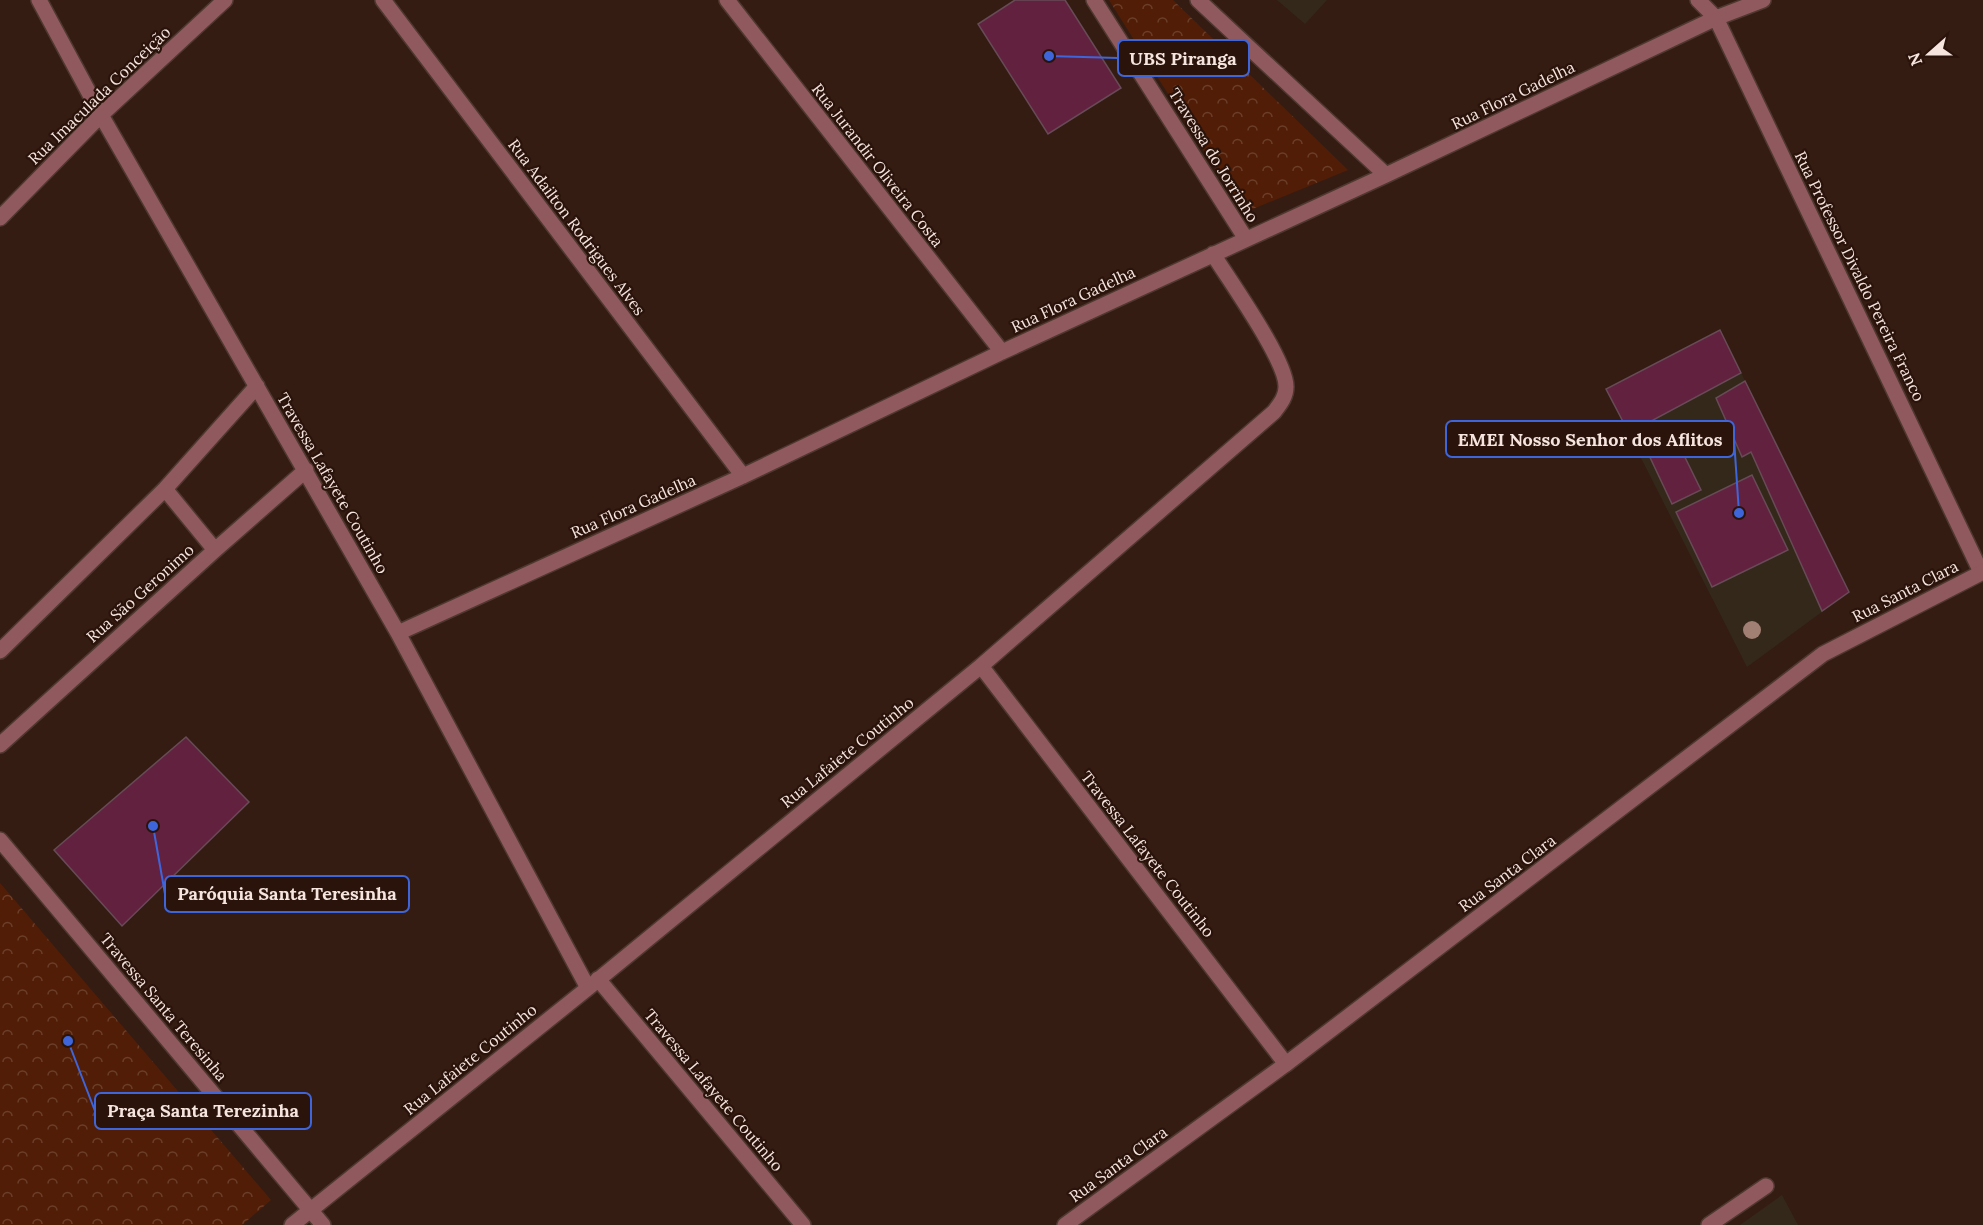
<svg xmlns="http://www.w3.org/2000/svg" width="1983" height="1225" viewBox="0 0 1983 1225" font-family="Lora,serif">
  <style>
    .education { fill: #34281a }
    .park { fill: url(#park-crowns) }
    .building { fill: #632140; stroke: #674b56; stroke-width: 1.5 }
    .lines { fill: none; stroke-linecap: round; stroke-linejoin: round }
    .minor-casing { stroke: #4f3830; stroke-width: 18 }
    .tertiary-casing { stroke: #4f3830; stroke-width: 18 }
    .minor { stroke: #90595d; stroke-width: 15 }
    .tertiary { stroke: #90595d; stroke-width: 15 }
    .tree { fill: #a17f72 }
    .labels { text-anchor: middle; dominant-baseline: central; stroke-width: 4.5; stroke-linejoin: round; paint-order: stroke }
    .street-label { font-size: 16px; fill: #f6e5df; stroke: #2a130a }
    .leader { fill: none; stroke: #3e65d9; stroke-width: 2 }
    .callout-dot { fill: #3e65d9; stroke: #2a130a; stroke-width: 2 }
    .callout { fill: #2a130a; stroke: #3e65d9; stroke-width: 2 }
    .callout-label { font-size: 18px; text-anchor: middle; font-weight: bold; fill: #f6e5df }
  </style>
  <defs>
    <pattern id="park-crowns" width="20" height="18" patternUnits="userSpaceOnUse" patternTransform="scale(1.5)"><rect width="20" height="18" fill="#511d06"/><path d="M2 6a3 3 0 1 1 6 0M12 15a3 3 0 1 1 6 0" fill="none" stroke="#6b3e2a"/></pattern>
  </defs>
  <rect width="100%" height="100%" fill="#341c13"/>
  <!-- education -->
  <path class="education" d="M 1277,0 L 1327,0 L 1305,24 Z
    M 1720,330 L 1849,592 L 1747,667 L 1606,389 Z
    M 1782,1195 L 1798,1225 L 1740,1225 Z"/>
  <!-- park -->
  <path class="park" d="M 1109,0 L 1173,0 L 1348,170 L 1243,213 Z
    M 0,883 L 271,1200 L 242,1225 L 0,1225 Z"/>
  <!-- building -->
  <path class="building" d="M 1015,0 L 1065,0 L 1121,88 L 1048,134 L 978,24 Z
    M 1720,330 L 1741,373 L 1629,433 L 1606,389 Z
    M 1745,381 L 1849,592 L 1822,611 L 1751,452 L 1742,457 L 1716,398 Z
    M 1675,437 L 1701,490 L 1672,504 L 1647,451 Z
    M 1752,475 L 1788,550 L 1712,587 L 1676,512 Z
    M 186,737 L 249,802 L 122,926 L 54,850 Z"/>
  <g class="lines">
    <defs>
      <path id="minor" d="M 39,0 L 101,115 L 398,633 L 588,988
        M 383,0 L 743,476
        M 727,0 L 1002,352
        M 1094,0 L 1246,239
        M 1198,0 L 1386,175
        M 1698,0 L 1716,18 L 1981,572
        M 0,218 L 101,115 L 225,0
        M 165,489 L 215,550
        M 398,633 L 743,476 L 1002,352 L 1386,175 L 1716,18 L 1763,0
        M 0,651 L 165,489 L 257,386
        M 981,666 L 1286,1064
        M 0,745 L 215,550 L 306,470
        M 0,840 L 323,1225
        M 598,979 L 803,1225
        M 292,1225 L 588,988 L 981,666 L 1274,412 C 1280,404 1286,397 1286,387 C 1287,361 1229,280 1213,254
        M 1709,1225 L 1766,1186"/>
      <path id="tertiary" d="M 1065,1225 L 1286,1064 L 1823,654 L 1983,572"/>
    </defs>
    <!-- minor casing -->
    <use href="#minor" class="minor-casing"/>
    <!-- tertiary casing -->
    <use href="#tertiary" class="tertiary-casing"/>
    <!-- minor -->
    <use href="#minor" class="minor"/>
    <!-- tertiary -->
    <use href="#tertiary" class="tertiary"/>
  </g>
  <!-- trees -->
  <g class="tree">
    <circle cx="1712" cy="430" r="9"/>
    <circle cx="1752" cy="630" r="9"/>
  </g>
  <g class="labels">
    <!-- street labels -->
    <g class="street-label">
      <text transform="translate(99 95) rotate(-44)">Rua Imaculada Conceição</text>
      <text transform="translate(1513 95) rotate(-26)">Rua Flora Gadelha</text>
      <text transform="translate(1214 155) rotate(58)">Travessa do Jorrinho</text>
      <text transform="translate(878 165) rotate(52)">Rua Jurandir Oliveira Costa</text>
      <text transform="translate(577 227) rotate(53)">Rua Adailton Rodrigues Alves</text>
      <text transform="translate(1860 276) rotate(64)">Rua Professor Divaldo Pereira Franco</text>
      <text transform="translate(1073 299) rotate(-25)">Rua Flora Gadelha</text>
      <text transform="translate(333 483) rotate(60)">Travessa Lafayete Coutinho</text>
      <text transform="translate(633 506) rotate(-24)">Rua Flora Gadelha</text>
      <text transform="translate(1905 591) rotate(-27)">Rua Santa Clara</text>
      <text transform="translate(140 593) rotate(-42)">Rua São Geronimo</text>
      <text transform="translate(847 752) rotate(-39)">Rua Lafaiete Coutinho</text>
      <text transform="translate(1148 854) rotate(52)">Travessa Lafayete Coutinho</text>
      <text transform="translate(1507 873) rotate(-37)">Rua Santa Clara</text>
      <text transform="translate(164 1007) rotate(50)">Travessa Santa Teresinha</text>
      <text transform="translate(470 1059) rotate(-39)">Rua Lafaiete Coutinho</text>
      <text transform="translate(714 1090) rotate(50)">Travessa Lafayete Coutinho</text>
      <text transform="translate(1118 1164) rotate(-36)">Rua Santa Clara</text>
    </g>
  </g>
  <!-- callouts -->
  <path class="leader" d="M1049 56L1118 58M1739 513L1734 439M153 826L165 894M68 1041L95 1111"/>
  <g class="callout-dot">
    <circle cx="1049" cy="56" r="6"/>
    <circle cx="1739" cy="513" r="6"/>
    <circle cx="153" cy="826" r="6"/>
    <circle cx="68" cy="1041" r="6"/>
  </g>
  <g class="callout">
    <rect x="1118" y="40" width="131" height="36" rx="6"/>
    <rect x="1446" y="421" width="288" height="36" rx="6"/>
    <rect x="165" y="876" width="244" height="36" rx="6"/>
    <rect x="95" y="1093" width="216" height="36" rx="6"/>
  </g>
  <g class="callout-label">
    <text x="1183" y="65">UBS Piranga</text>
    <text x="1590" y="446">EMEI Nosso Senhor dos Aflitos</text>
    <text x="287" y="900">Paróquia Santa Teresinha</text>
    <text x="203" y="1117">Praça Santa Terezinha</text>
  </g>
  <!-- north arrow -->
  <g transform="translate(1929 54) rotate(249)" stroke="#2a130a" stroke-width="4.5" paint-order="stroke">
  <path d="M0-4.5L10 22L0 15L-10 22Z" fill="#f6e5df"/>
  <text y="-9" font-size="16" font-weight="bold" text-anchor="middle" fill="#f6e5df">N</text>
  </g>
</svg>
